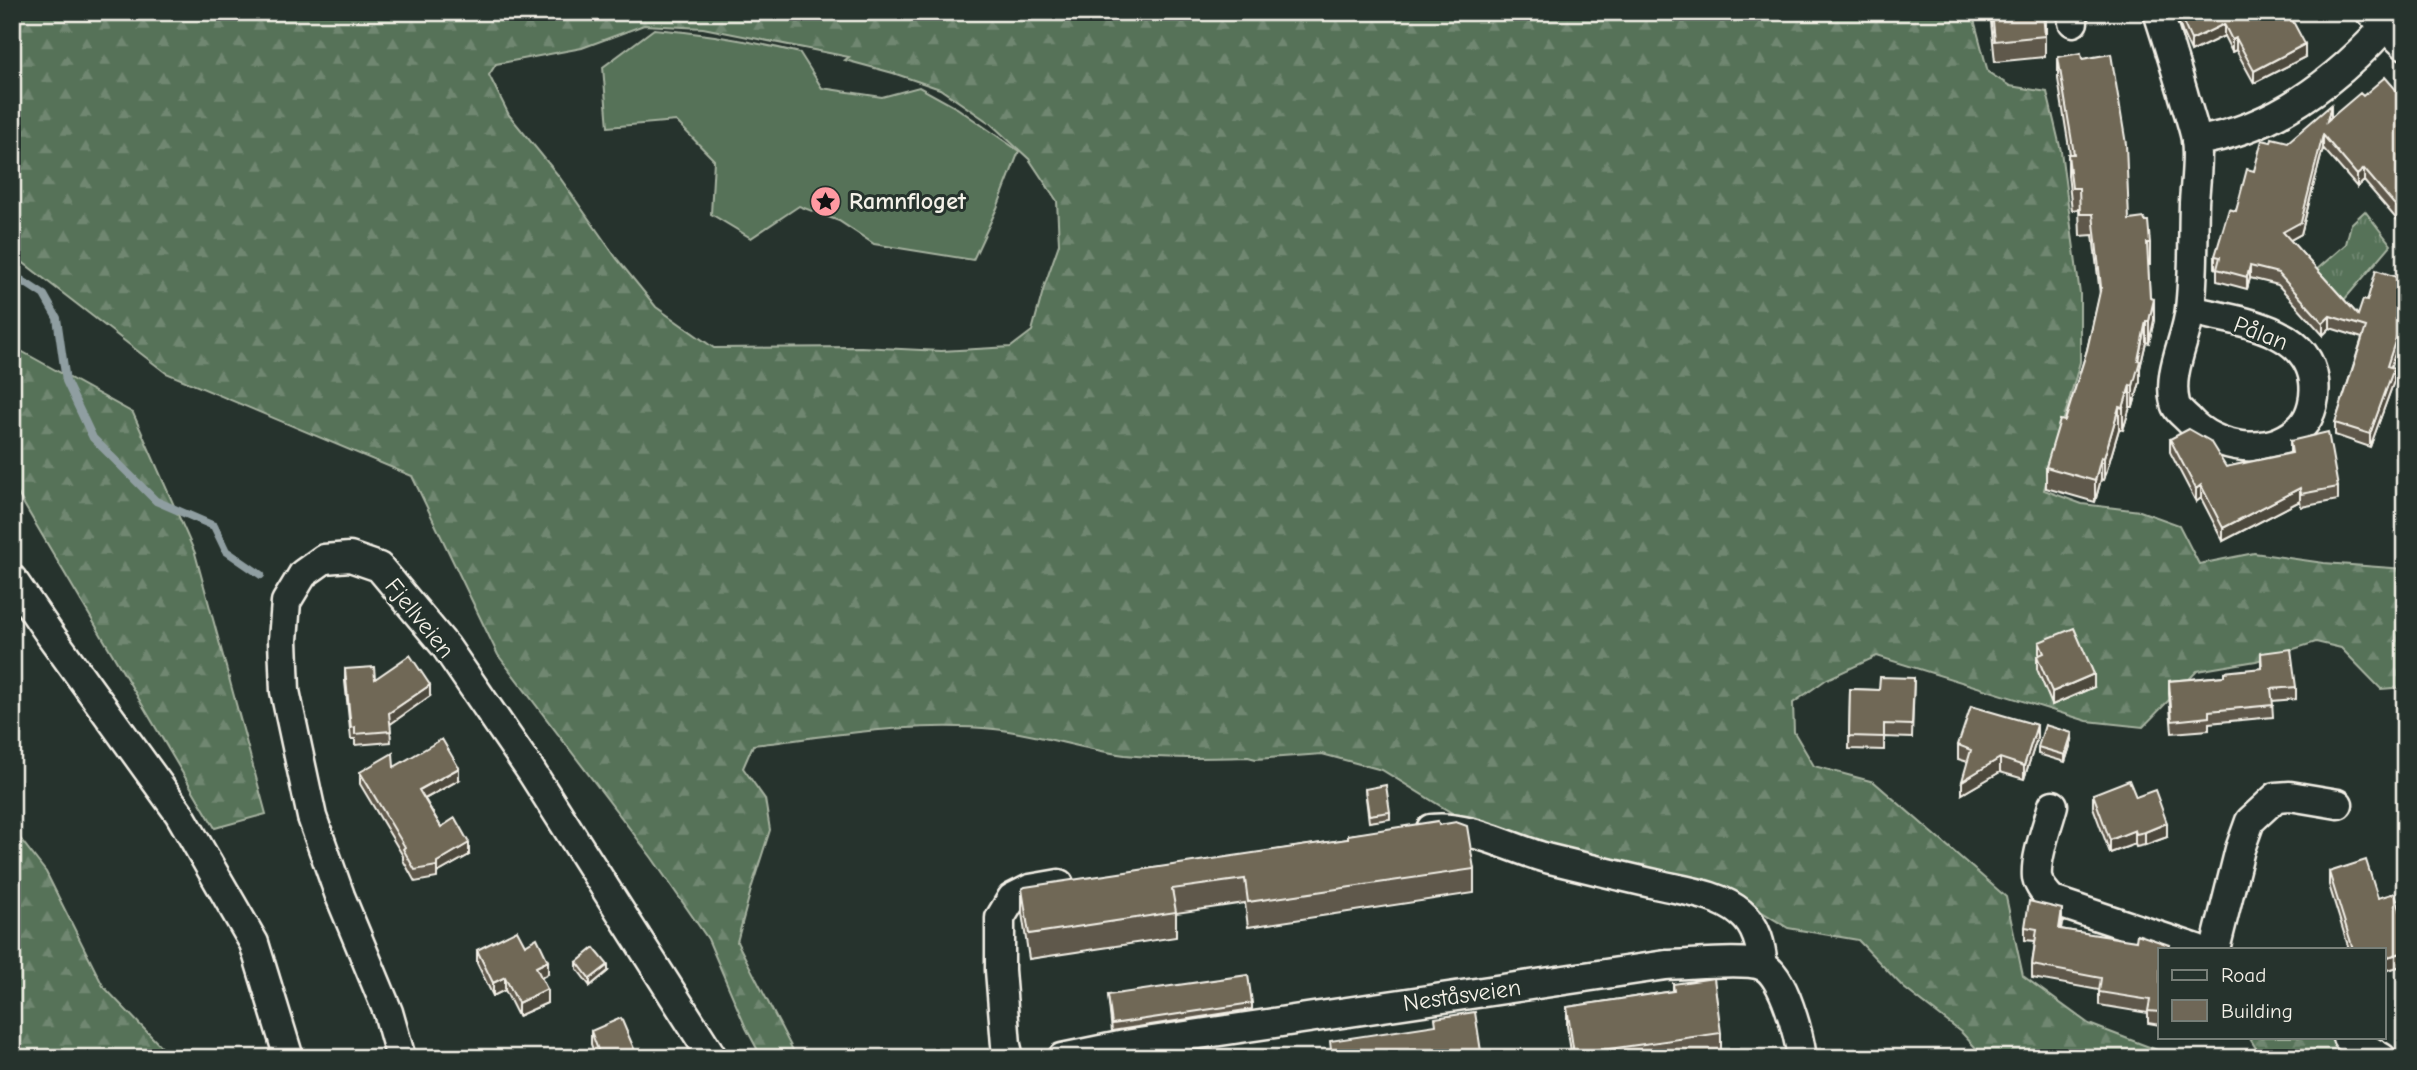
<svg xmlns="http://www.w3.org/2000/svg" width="2417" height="1070" viewBox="0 0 2417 1070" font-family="'Comic Neue',sans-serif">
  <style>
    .grass { fill: #577259; stroke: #a6b2a0; stroke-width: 2 }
    .forest { fill: url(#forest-firs); stroke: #a6b2a0; stroke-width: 2; fill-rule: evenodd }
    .park { fill: url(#park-tufts); stroke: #a6b2a0; stroke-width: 2 }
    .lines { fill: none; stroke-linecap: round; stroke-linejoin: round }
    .stream { stroke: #8f9ea1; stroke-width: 8 }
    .street-casing { stroke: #f4f1e8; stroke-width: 33 }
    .street { stroke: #26332d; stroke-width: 28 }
    .wall { fill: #5f594b; stroke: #f4f1e8; stroke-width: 2 }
    .shaded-wall { fill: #4e483d; stroke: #f4f1e8; stroke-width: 2 }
    .building { fill: #6f6757; stroke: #f4f1e8; stroke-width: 2 }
    .labels { text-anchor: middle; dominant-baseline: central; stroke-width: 6; stroke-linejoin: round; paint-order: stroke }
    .poi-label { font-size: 24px; font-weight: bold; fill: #f4f1e8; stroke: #26332d; text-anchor: start }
    .street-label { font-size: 24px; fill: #f4f1e8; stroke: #26332d }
  </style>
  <defs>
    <pattern id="forest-firs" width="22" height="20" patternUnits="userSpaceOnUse" patternTransform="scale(1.75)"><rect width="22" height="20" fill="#577259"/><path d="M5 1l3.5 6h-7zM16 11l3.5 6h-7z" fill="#708771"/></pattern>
    <pattern id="park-tufts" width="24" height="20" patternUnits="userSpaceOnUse" patternTransform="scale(1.75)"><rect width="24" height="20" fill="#577259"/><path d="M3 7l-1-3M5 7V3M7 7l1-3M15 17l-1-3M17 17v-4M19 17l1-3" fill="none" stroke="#708771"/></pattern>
  </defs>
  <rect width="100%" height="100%" fill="#26332d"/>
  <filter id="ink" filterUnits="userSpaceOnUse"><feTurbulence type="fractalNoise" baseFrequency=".0143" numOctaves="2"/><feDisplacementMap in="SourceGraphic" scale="14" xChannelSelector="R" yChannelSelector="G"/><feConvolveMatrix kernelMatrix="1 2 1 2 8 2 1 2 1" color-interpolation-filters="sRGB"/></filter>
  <g filter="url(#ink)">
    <!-- grass -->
    <path class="grass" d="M 654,29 C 704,33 751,41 800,53 L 822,88 L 882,97 L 919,87 L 957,108 L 1019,151 L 997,208 L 973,260 L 874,244 L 839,221 L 799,206 L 751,238 L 711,214 L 714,160 L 676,121 L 608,127 L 603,67 Z"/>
    <!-- forest -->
    <path class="forest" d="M 12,12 L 1972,12 L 1988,72 L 2010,86 L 2047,92 L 2061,151 L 2080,294 L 2080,362 L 2044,490 L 2082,504 L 2140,511 L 2179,525 L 2199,564 L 2254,553 L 2324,563 L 2405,569 L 2405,687 L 2381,689 L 2341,648 L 2316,642 L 2256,661 L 2197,671 L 2143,727 L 2087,721 L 1877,656 L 1827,679 L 1793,703 L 1794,732 L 1814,766 L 1874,782 L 2006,897 L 2023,976 L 2089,1024 L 2178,1058 L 1985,1058 L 1962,1033 L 1904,988 L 1858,940 L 1788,928 L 1739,898 L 1465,821 L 1382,770 L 1322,754 L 1256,759 L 1248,757 C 1207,758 1166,759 1125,755 C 1081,749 1038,734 994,729 C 914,721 832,736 753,745 L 743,768 L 765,799 L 770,830 L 752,886 L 737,942 L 797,1058 L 762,1058 L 746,1028 L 708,939 L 652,858 L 498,655 L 412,476 L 166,373 L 12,254 ZM 644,25 L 703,28 L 849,57 L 845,60 L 893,73 L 940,89 L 991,124 L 1029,159 L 1057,201 L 1059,244 L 1044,287 L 1032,331 L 1011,347 L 941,351 L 861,347 L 714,348 L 656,307 L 617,259 L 558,175 L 509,115 L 489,75 L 496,64 L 582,48 Z
      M 12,346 L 133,413 L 195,553 L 266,814 L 215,828 L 12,484 Z
      M 12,828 L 46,872 L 103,986 L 172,1058 L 12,1058 Z
      M 2249,1037 L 2327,1037 L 2362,1058 L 2262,1058 Z"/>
    <!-- park -->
    <path class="park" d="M 2365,211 L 2391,245 L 2344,300 L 2315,271 L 2346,244 L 2351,224 Z"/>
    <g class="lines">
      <!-- stream -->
      <path class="stream" d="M 12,274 L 44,295 L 57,318 L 66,381 L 93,438 L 156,501 L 214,526 L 226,551 L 261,575"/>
      <defs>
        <path id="street" d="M 2072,12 L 2073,22
          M 2158,12 C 2167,39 2175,66 2183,93 C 2187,108 2193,124 2196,139 C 2199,159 2195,183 2194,203 C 2193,238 2194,274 2190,309 C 2187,339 2167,372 2175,403 C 2176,409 2183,414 2188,419 C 2215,450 2272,458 2302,426 C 2312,415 2316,396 2314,381 C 2307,326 2234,321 2190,310
          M 2370,12 L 2405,45
          M 2196,141 C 2272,130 2334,83 2384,28
          M 12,579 L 49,633 L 179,813 L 254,943 L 289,1058
          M 2053,805 C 2048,825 2035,857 2037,877 C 2039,887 2046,894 2053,901 L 2197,949
          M 1431,829 C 1469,824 1514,850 1550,859 C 1587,868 1624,877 1660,885 C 1687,891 1720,895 1741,913 C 1757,926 1761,946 1763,966
          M 2215,949 L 2240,849 L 2250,821 L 2276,797 L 2290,796 L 2338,804
          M 2347,1037 L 2382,1058
          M 401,1058 L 388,1012 L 340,896 L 312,817 L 285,691 L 283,640 L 286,602 L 303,574 L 324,559 L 350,557 L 379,567 L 446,647 L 531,771 L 713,1058
          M 1009,1058 L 1006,1045 L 1000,970 L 1000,918 L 1012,898 L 1030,889 L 1059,884
          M 1062,1058 L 1125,1045 L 1666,965 C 1687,965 1746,958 1763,966 C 1784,975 1799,1036 1802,1058"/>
      </defs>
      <!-- street casing -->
      <use href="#street" class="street-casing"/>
      <!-- street -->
      <use href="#street" class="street"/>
    </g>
    <!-- wall -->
    <path class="wall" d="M 1990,12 L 2046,12 L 2046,33 L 2045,33 L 2045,57 L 1995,62 Z
      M 2178,12 L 2288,12 L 2305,57 L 2254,83 L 2236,50 L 2232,52 L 2224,36 L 2191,52 L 2183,34 L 2178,20 Z
      M 2058,57 L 2129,220 L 2150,243 L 2150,265 L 2148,265 L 2150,298 L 2154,320 L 2149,343 L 2146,342 L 2140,368 L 2140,382 L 2133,407 L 2130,407 L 2123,430 L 2119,429 L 2104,480 L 2101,479 L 2095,502 L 2046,488 L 2046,467 L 2065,421 L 2087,350 L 2100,294 L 2093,235 L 2080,236 L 2079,209 L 2072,210 L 2068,175 L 2068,154 L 2070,154 L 2058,79 Z
      M 2363,96 L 2405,100 L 2405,229 L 2364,181 L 2357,187 L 2323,148 L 2301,234 L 2290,240 L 2358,315 L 2405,323 L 2390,367 L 2394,381 L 2370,447 L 2335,435 L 2335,423 L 2362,338 L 2330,328 L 2323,335 L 2278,285 L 2250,278 L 2247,289 L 2217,281 L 2217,269 L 2215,268 L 2215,256 L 2254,171 L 2271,142 L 2288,142 L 2331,118 Z
      M 2170,439 L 2226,467 L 2290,453 L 2290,441 L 2338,487 L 2338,500 L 2301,507 L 2300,501 L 2223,541 L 2201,498 L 2196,502 L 2170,452 Z
      M 2039,642 L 2094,687 L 2052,705 L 2037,669 L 2037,656 L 2039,655 Z
      M 2261,653 L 2296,687 L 2296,699 L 2272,701 L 2273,717 L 2209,723 L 2209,730 L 2172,733 L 2169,694 L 2169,681 L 2224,676 L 2261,669 Z
      M 345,669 L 375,679 L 430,696 L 390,724 L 391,742 L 355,745 L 355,739 L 351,739 L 345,681 Z
      M 1914,678 L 1912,738 L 1884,737 L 1884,750 L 1849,749 L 1850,689 L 1879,690 Z
      M 2037,738 L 2024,779 L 2000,772 L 1962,794 L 1968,762 L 1958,759 L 1958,745 Z
      M 2072,740 L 2065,762 L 2038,754 L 2038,747 Z
      M 394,767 L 459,780 L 425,799 L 441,827 L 469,855 L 437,873 L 437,878 L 415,882 L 403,860 L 403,856 L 360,784 L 360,772 Z
      M 1365,789 L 1390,812 L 1390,819 L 1369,822 Z
      M 2093,794 L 2136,797 L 2167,837 L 2145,845 L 2136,847 L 2135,844 L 2110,853 L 2093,807 Z
      M 1439,825 L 1474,869 L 1474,893 L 1248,927 L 1245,903 L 1176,913 L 1176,937 L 1029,959 L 1022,913 L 1022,889 L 1348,839 L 1348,835 Z
      M 2329,872 L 2378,898 L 2405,965 L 2384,971 L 2384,949 L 2349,949 L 2329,885 Z
      M 2062,921 L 2061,929 L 2169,949 L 2160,949 L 2160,1025 L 2148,1023 L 2148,1013 L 2099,1005 L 2099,990 L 2032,978 L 2032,965 L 2035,941 L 2025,940 L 2025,927 Z
      M 525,945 L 548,974 L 541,978 L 547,1003 L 518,1016 L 505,990 L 493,996 L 477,963 L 477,950 Z
      M 577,962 L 608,971 L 590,986 L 577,969 Z
      M 1673,984 L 1721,1033 L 1721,1053 L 1685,1058 L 1572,1058 L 1567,1026 L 1567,1007 L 1673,991 Z
      M 1108,995 L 1252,1003 L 1252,1009 L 1112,1031 Z
      M 591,1031 L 638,1058 L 596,1058 L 591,1044 Z"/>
    <!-- shaded-wall -->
    <path class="shaded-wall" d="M 2224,24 L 2224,36 L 2191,52 L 2191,40 Z
      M 2236,38 L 2236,50 L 2232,52 L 2232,40 Z
      M 2305,44 L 2305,57 L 2254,83 L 2254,71 Z
      M 2331,105 L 2331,117 L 2327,121 Z
      M 2323,135 L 2323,148 L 2301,234 L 2283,244 L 2283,232 Z
      M 2364,169 L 2364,181 L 2357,187 L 2357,175 Z
      M 2250,266 L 2250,278 L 2247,289 L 2247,277 Z
      M 2154,299 L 2154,320 L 2149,343 L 2149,321 Z
      M 2405,311 L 2405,323 L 2387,378 L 2387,366 Z
      M 2330,316 L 2330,328 L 2323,335 L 2323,323 Z
      M 2146,321 L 2146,342 L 2140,368 L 2140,382 L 2133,407 L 2133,386 Z
      M 2394,368 L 2394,381 L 2370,447 L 2370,434 Z
      M 2130,385 L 2130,407 L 2123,430 L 2123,408 Z
      M 2119,407 L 2119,429 L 2104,480 L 2104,458 Z
      M 2101,457 L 2101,479 L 2095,502 L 2095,481 Z
      M 2201,485 L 2201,498 L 2196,502 L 2196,489 Z
      M 2300,488 L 2300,501 L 2223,541 L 2223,528 Z
      M 2094,674 L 2094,687 L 2052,705 L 2052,692 Z
      M 430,685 L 430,696 L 389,725 L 389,713 Z
      M 2037,725 L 2037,738 L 2024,779 L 2024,766 Z
      M 2072,733 L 2072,740 L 2065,762 L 2065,755 Z
      M 2000,758 L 2000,772 L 1962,794 L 1962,781 Z
      M 459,768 L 459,780 L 419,802 L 419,790 Z
      M 2167,823 L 2167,837 L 2145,845 L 2145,832 Z
      M 2135,830 L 2135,844 L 2110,853 L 2110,840 Z
      M 469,843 L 469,855 L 437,873 L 437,862 Z
      M 2062,909 L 2062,921 L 2059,942 L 2059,929 Z
      M 2405,952 L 2405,965 L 2384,971 L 2384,958 Z
      M 548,961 L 548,974 L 536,980 L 536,967 Z
      M 608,965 L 608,971 L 590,986 L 590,979 Z
      M 505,977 L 505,990 L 493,996 L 493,983 Z
      M 547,989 L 547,1003 L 518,1016 L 518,1003 Z"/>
    <!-- building -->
    <path class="building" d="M 1992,12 L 2046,12 L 2043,13 L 2045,36 L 1995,41 Z
      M 2180,12 L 2288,12 L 2305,44 L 2254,71 L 2236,38 L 2232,40 L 2224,24 L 2191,40 L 2183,22 Z
      M 2081,53 L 2082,59 L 2111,54 L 2126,144 L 2129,220 L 2144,218 L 2145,221 L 2148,221 L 2150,243 L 2147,243 L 2150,298 L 2154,299 L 2149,321 L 2146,321 L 2138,360 L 2140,361 L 2133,386 L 2130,385 L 2123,408 L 2119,407 L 2104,458 L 2101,457 L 2095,481 L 2046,467 L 2060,420 L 2065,421 L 2087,350 L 2101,287 L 2093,214 L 2080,214 L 2079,188 L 2072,188 L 2068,154 L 2074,154 L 2058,57 Z
      M 2385,77 L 2405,100 L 2405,217 L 2364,169 L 2357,175 L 2323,135 L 2301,222 L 2283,232 L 2358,315 L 2363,300 L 2367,301 L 2376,270 L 2405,280 L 2405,311 L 2387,366 L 2394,368 L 2370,434 L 2335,423 L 2366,327 L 2330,316 L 2323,323 L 2278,273 L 2250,266 L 2247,277 L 2217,269 L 2220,257 L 2215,256 L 2229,209 L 2236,211 L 2247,169 L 2254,171 L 2262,140 L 2271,142 L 2272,138 L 2288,142 L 2331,105 L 2327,121 L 2360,93 L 2363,96 Z
      M 2189,429 L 2210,441 L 2226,467 L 2292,453 L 2290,441 L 2328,432 L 2338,487 L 2301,494 L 2300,488 L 2223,528 L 2201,485 L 2196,489 L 2170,439 Z
      M 2074,628 L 2094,674 L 2052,692 L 2037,656 L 2044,653 L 2039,642 Z
      M 2291,649 L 2296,687 L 2271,689 L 2273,705 L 2209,711 L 2209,717 L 2172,721 L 2169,681 L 2224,676 L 2224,672 L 2262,668 L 2261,653 Z
      M 410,655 L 430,685 L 389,713 L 391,731 L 355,734 L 355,727 L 351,728 L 345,669 L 374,667 L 375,679 Z
      M 1880,677 L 1914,678 L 1912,725 L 1884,724 L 1884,737 L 1849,736 L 1850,689 L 1879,690 Z
      M 1971,706 L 2037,725 L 2024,766 L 2000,758 L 1962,781 L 1971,750 L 1958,745 Z
      M 2045,725 L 2072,733 L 2065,755 L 2038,747 Z
      M 442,739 L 459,768 L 419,790 L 441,827 L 455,818 L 469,843 L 437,862 L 437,866 L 415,870 L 403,849 L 405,847 L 360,772 L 393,753 L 394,767 Z
      M 2129,780 L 2136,797 L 2155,790 L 2167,823 L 2145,832 L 2136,834 L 2135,830 L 2110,840 L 2093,794 Z
      M 1386,785 L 1390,812 L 1369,815 L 1365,789 Z
      M 1438,821 L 1439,825 L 1456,822 L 1467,826 L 1474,869 L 1248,902 L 1245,879 L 1172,889 L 1176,912 L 1029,934 L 1022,889 L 1025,887 L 1348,839 L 1348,835 Z
      M 2366,860 L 2378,898 L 2395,893 L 2405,926 L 2405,952 L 2384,958 L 2384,949 L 2353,949 L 2329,872 Z
      M 2029,901 L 2062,909 L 2059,929 L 2136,941 L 2137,934 L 2169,945 L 2168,949 L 2160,949 L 2160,1012 L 2148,1011 L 2150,1000 L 2099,992 L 2101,978 L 2032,965 L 2037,929 L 2025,927 Z
      M 517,930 L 525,945 L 537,938 L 548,961 L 536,967 L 547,989 L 518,1003 L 505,977 L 493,983 L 477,950 Z
      M 594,948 L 608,965 L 590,979 L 577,962 Z
      M 1248,975 L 1252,1003 L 1112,1024 L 1108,995 Z
      M 1714,978 L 1721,1033 L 1574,1054 L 1567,1007 L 1674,991 L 1673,984 Z
      M 1475,1012 L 1482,1058 L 1332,1058 L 1330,1041 L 1436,1025 L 1435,1018 Z
      M 621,1018 L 638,1058 L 601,1058 L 591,1031 Z"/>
  </g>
  <!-- icons -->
  <defs>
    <symbol id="sight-disc" viewBox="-11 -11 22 22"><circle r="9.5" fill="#ff9aa2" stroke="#26332d"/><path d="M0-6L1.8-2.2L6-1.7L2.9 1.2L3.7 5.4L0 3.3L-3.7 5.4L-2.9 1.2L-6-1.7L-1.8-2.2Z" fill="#111"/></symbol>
  </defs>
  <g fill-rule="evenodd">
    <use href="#sight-disc" x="808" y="184" width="35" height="35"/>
  </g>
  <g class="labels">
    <!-- poi labels -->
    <g class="poi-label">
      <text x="849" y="201">Ramnfloget</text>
    </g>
    <!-- street labels -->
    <g class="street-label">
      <text transform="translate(2261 333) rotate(21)">Pålan</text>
      <text transform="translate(420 618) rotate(51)">Fjellveien</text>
      <text transform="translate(1462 995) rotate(-8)">Neståsveien</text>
    </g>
  </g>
  <!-- margin -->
  <rect width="2417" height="1070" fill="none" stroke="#26332d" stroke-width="42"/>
  <rect x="21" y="21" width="2375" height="1028" fill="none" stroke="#f4f1e8" stroke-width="2.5" filter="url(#ink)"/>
  <!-- legend -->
  <rect x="2158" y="948" width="228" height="91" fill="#26332d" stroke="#787f78" stroke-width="2"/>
  <rect x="2172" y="970" width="35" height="10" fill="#26332d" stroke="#787f78" stroke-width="2"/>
  <text x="2221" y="982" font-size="21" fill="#f4f1e8">Road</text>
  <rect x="2172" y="1000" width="35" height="21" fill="#6f6757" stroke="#787f78" stroke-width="2"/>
  <text x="2221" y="1018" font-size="21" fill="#f4f1e8">Building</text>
</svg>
